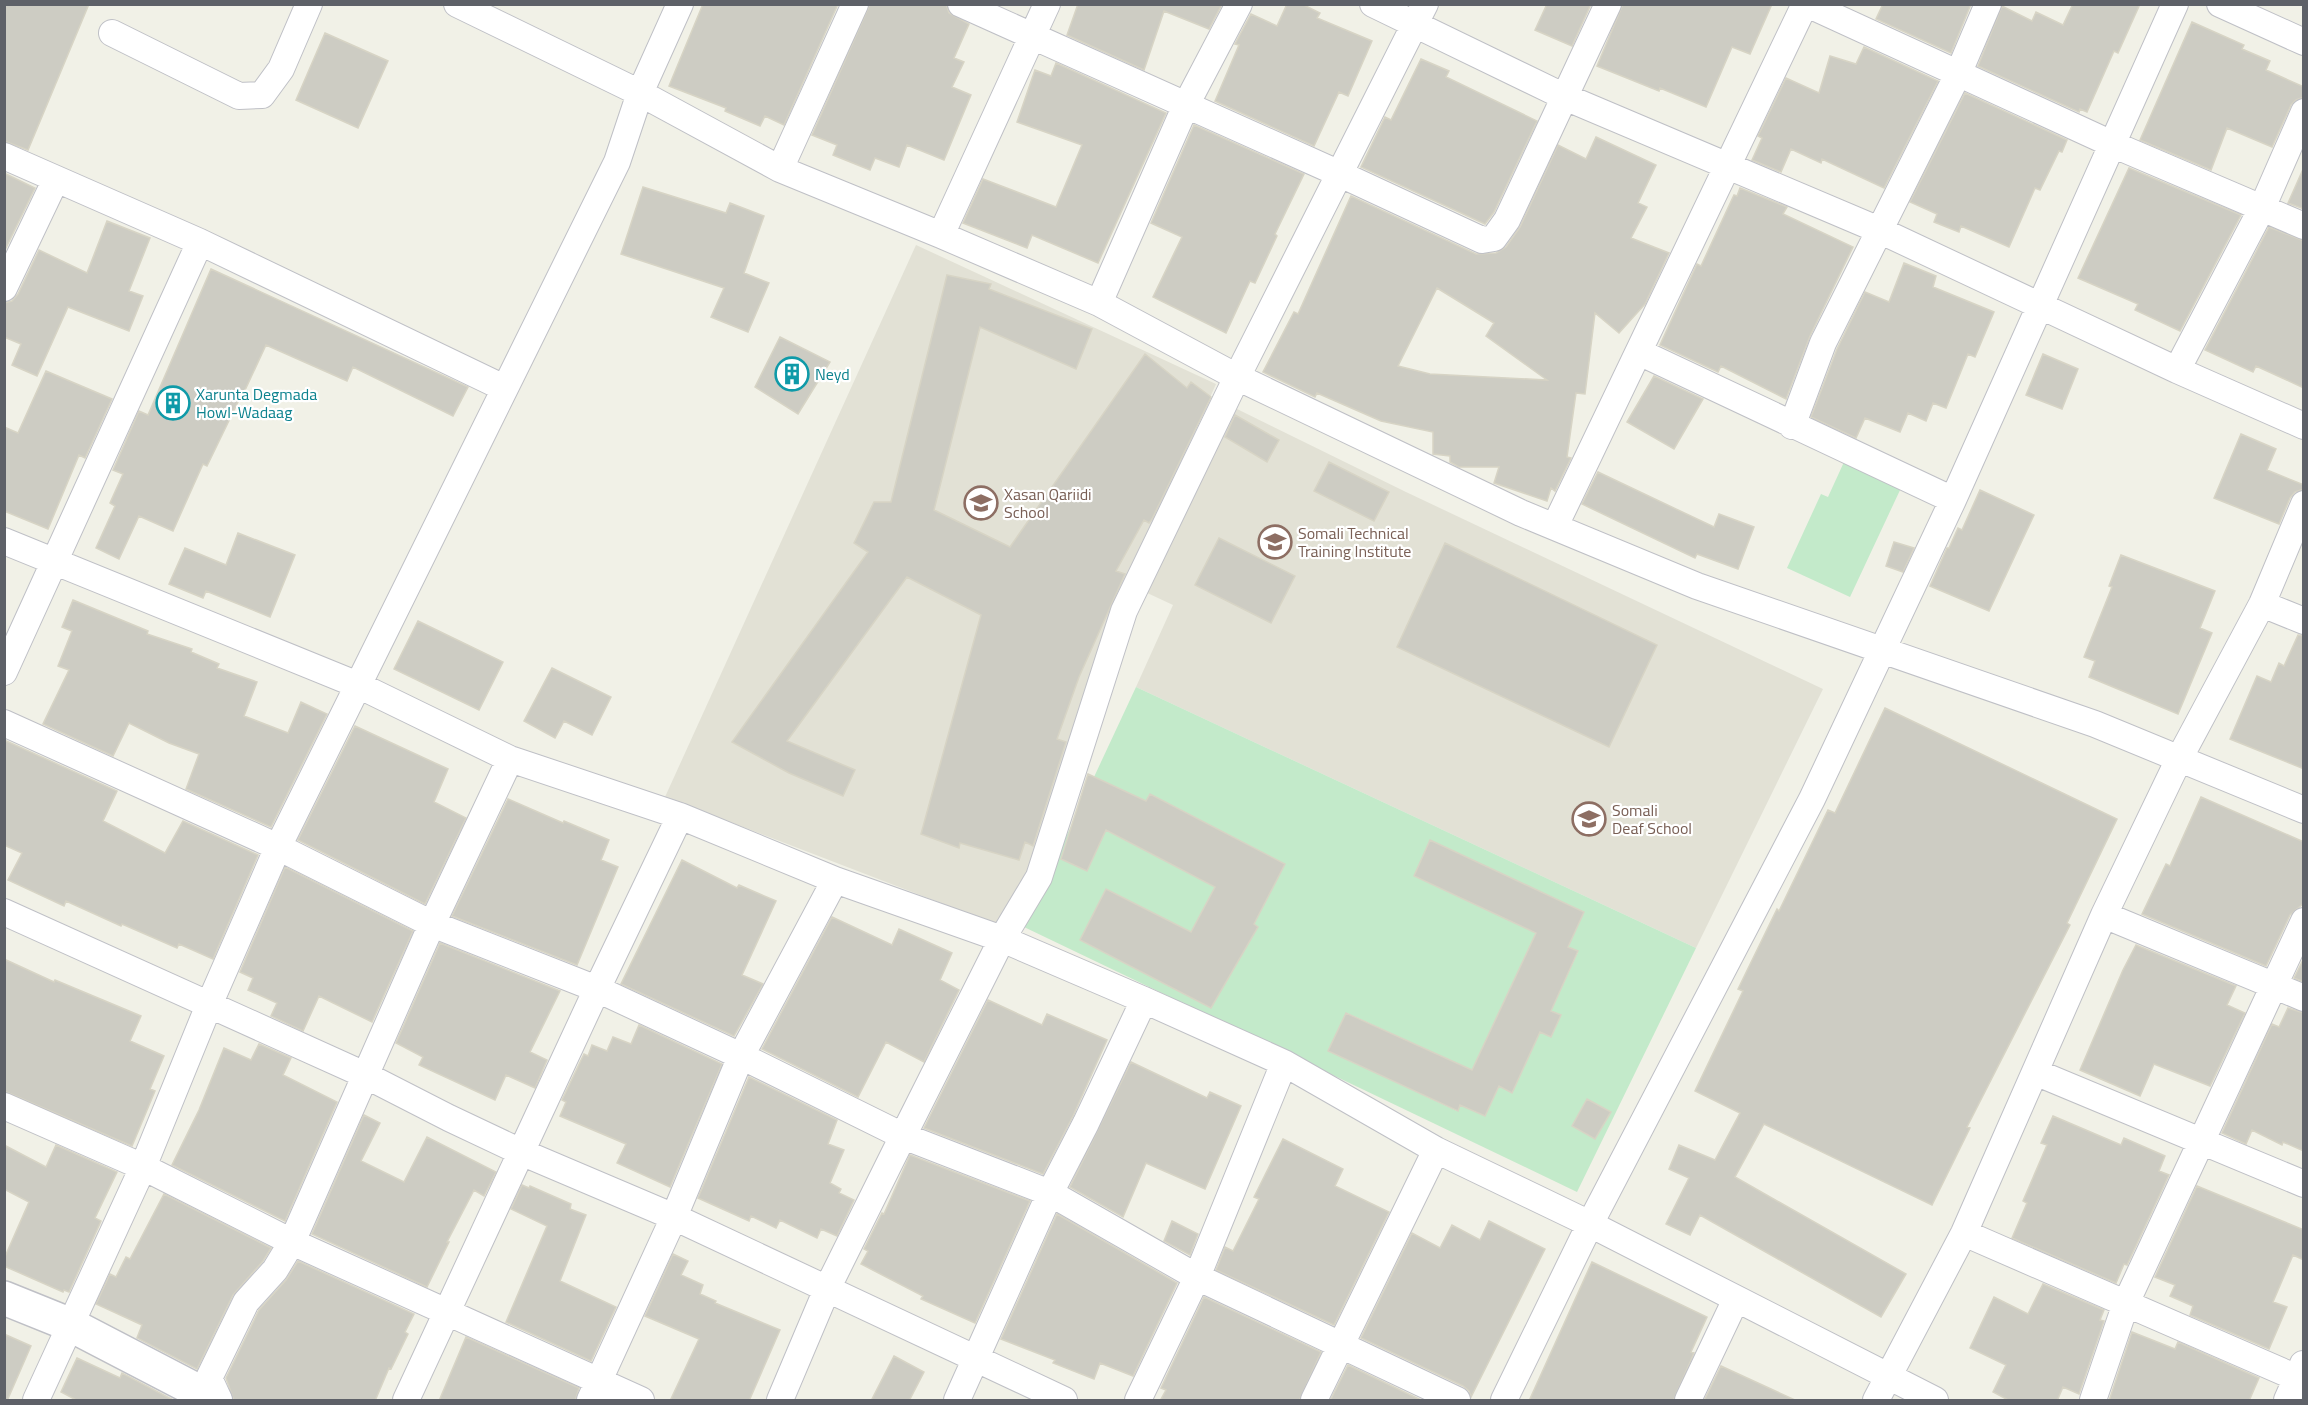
<svg xmlns="http://www.w3.org/2000/svg" width="2308" height="1405" viewBox="0 0 2308 1405" font-family="'Titillium Web',sans-serif">
  <style>
    .education { fill: #e2e1d5 }
    .green { fill: #c3eaca; fill-rule: evenodd }
    .building { fill: #cdccc3; stroke: #d7d4c5; stroke-width: 1.5; fill-rule: evenodd }
    .lines { fill: none; stroke-linecap: round; stroke-linejoin: round }
    .minor-casing { stroke: #bfc0c6; stroke-width: 28 }
    .tertiary-casing { stroke: #bfc0c6; stroke-width: 36 }
    .minor { stroke: #fff; stroke-width: 26 }
    .tertiary { stroke: #fff; stroke-width: 33 }
    .labels { text-anchor: middle; dominant-baseline: central; stroke-width: 4.5; stroke-linejoin: round; paint-order: stroke }
    .culture-label { font-size: 16px; fill: #0d838f; stroke: #fff; text-anchor: start }
    .education-label { font-size: 16px; fill: #785e54; stroke: #fff; text-anchor: start }
  </style>
  <rect width="100%" height="100%" fill="#f1f1e7"/>
  <!-- education -->
  <path class="education" d="M 916,245 L 1216,384 L 1110,622 L 1029,874 L 998,925 L 665,797 Z
    M 1233,407 L 1406,492 L 1823,689 L 1696,948 L 1136,687 L 1173,605 L 1143,591 Z"/>
  <!-- green -->
  <path class="green" d="M 1844,462 L 1901,488 L 1850,597 L 1787,568 L 1821,494 L 1828,497 Z
    M 1136,687 L 1696,948 L 1577,1192 L 1024,927 ZM 1430,841 L 1584,912 L 1568,947 L 1578,952 L 1551,1011 L 1560,1015 L 1551,1037 L 1540,1032 L 1512,1092 L 1499,1086 L 1485,1116 L 1460,1105 L 1457,1111 L 1329,1051 L 1347,1013 L 1472,1070 L 1536,933 L 1414,876 Z"/>
  <!-- building -->
  <path class="building" d="M 4,4 L 89,4 L 28,150 L 4,141 Z
    M 703,4 L 838,4 L 784,125 L 765,116 L 760,126 L 725,111 L 726,108 L 669,86 Z
    M 870,4 L 946,4 L 949,13 L 969,24 L 954,58 L 964,62 L 952,87 L 971,95 L 944,160 L 907,145 L 899,167 L 875,158 L 870,170 L 833,155 L 837,145 L 812,135 Z
    M 1078,4 L 1222,4 L 1209,29 L 1164,11 L 1144,70 L 1067,35 Z
    M 1287,4 L 1302,4 L 1320,13 L 1317,18 L 1372,41 L 1348,96 L 1339,92 L 1314,146 L 1215,101 L 1239,45 L 1235,44 L 1251,14 L 1277,26 Z
    M 1547,4 L 1591,4 L 1572,46 L 1535,30 Z
    M 1623,4 L 1772,4 L 1750,54 L 1732,47 L 1706,107 L 1660,88 L 1659,91 L 1597,66 Z
    M 1883,4 L 1971,4 L 1951,53 L 1876,19 Z
    M 2073,4 L 2140,4 L 2118,53 L 2114,51 L 2087,112 L 2080,109 L 2079,112 L 1978,66 L 2002,6 L 2032,21 L 2036,12 L 2063,25 Z
    M 2192,22 L 2244,45 L 2242,49 L 2270,61 L 2266,70 L 2304,87 L 2304,97 L 2296,100 L 2291,105 L 2272,147 L 2227,128 L 2211,170 L 2140,140 Z
    M 325,33 L 388,61 L 358,128 L 296,100 Z
    M 1864,47 L 1938,81 L 1884,188 L 1822,159 L 1821,163 L 1791,149 L 1781,172 L 1752,160 L 1762,138 L 1758,136 L 1786,78 L 1819,93 L 1830,56 L 1856,64 Z
    M 1421,59 L 1449,71 L 1446,77 L 1537,121 L 1494,212 L 1485,224 L 1361,167 L 1385,117 L 1391,120 Z
    M 1056,63 L 1166,113 L 1098,263 L 1032,235 L 1027,248 L 963,223 L 983,179 L 1056,207 L 1082,145 L 1017,122 L 1035,70 L 1051,76 Z
    M 1965,93 L 2067,140 L 2062,152 L 2059,151 L 2040,190 L 2035,188 L 2009,247 L 1961,226 L 1959,232 L 1934,222 L 1937,214 L 1910,202 Z
    M 1194,125 L 1304,174 L 1275,234 L 1277,236 L 1255,283 L 1250,281 L 1226,333 L 1153,297 L 1182,237 L 1151,223 Z
    M 1596,137 L 1656,165 L 1638,203 L 1647,207 L 1631,238 L 1669,253 L 1645,304 L 1619,333 L 1595,313 L 1585,394 L 1576,393 L 1567,457 L 1571,458 L 1555,491 L 1551,488 L 1547,501 L 1494,483 L 1499,467 L 1459,467 L 1450,462 L 1450,456 L 1433,454 L 1433,432 L 1381,421 L 1317,393 L 1315,397 L 1263,372 L 1294,312 L 1298,314 L 1351,196 L 1476,254 L 1496,253 L 1506,247 L 1520,227 L 1558,145 L 1586,159 ZM 1437,288 L 1494,323 L 1486,336 L 1547,380 L 1430,374 L 1398,366 Z
    M 2304,167 L 2304,209 L 2288,203 Z
    M 2129,168 L 2241,215 L 2180,331 L 2135,310 L 2138,304 L 2078,278 Z
    M 4,173 L 35,188 L 4,252 Z
    M 643,187 L 726,213 L 730,203 L 764,216 L 744,273 L 769,283 L 748,332 L 711,317 L 724,288 L 621,254 Z
    M 1740,188 L 1787,207 L 1783,214 L 1853,247 L 1810,336 L 1786,399 L 1721,366 L 1718,372 L 1660,345 L 1697,264 L 1701,266 L 1734,195 L 1737,196 Z
    M 107,221 L 150,238 L 129,291 L 143,296 L 129,331 L 68,307 L 37,376 L 12,365 L 21,344 L 4,337 L 4,303 L 12,301 L 18,294 L 39,250 L 87,273 Z
    M 2269,227 L 2304,241 L 2304,388 L 2256,366 L 2253,372 L 2205,350 Z
    M 1904,263 L 1936,276 L 1933,287 L 1994,312 L 1975,357 L 1968,354 L 1946,408 L 1933,403 L 1926,421 L 1908,413 L 1900,432 L 1865,418 L 1856,438 L 1811,417 L 1837,349 L 1865,292 L 1889,302 Z
    M 211,269 L 468,387 L 453,416 L 353,367 L 347,381 L 266,345 L 240,401 L 239,400 L 207,466 L 203,464 L 173,531 L 139,516 L 119,559 L 96,548 L 115,506 L 110,503 L 123,474 L 113,470 L 139,411 L 148,415 Z
    M 947,275 L 991,284 L 989,289 L 1092,329 L 1076,369 L 980,327 L 934,510 L 1010,547 L 1145,354 L 1187,388 L 1191,382 L 1211,397 L 1152,519 L 1149,523 L 1144,520 L 1116,571 L 1125,574 L 1079,677 L 1057,739 L 1066,742 L 1033,846 L 1025,842 L 1019,860 L 960,843 L 959,848 L 921,834 L 981,615 L 907,577 L 787,741 L 855,770 L 843,796 L 789,773 L 732,742 L 868,552 L 854,543 L 874,502 L 891,502 Z
    M 780,337 L 830,362 L 798,414 L 755,387 Z
    M 2043,354 L 2078,369 L 2062,409 L 2026,395 Z
    M 46,371 L 112,399 L 85,458 L 79,455 L 48,529 L 4,511 L 4,427 L 18,433 Z
    M 1654,376 L 1703,399 L 1674,449 L 1627,422 Z
    M 1235,415 L 1279,440 L 1267,462 L 1225,437 Z
    M 2241,434 L 2276,449 L 2267,470 L 2304,485 L 2304,489 L 2295,492 L 2290,498 L 2279,524 L 2214,498 Z
    M 1329,462 L 1389,492 L 1374,521 L 1314,491 Z
    M 1598,472 L 1714,527 L 1719,514 L 1754,527 L 1738,569 L 1697,554 L 1695,558 L 1582,504 Z
    M 1980,490 L 2034,515 L 1989,611 L 1930,586 L 1947,548 L 1949,548 L 1958,528 L 1962,530 Z
    M 238,533 L 295,555 L 270,617 L 206,591 L 203,598 L 169,584 L 185,548 L 226,565 Z
    M 1219,538 L 1295,576 L 1271,623 L 1195,585 Z
    M 1894,542 L 1914,548 L 1903,572 L 1886,566 Z
    M 1445,543 L 1657,645 L 1609,747 L 1397,647 Z
    M 2121,555 L 2215,591 L 2200,628 L 2212,633 L 2178,714 L 2089,677 L 2095,661 L 2084,657 L 2112,587 L 2109,586 Z
    M 73,600 L 148,631 L 147,634 L 192,649 L 191,652 L 219,664 L 217,668 L 257,682 L 244,716 L 288,733 L 301,702 L 327,714 L 271,827 L 186,789 L 199,754 L 169,743 L 129,723 L 113,756 L 43,724 L 69,670 L 58,666 L 72,631 L 62,627 Z
    M 418,621 L 503,662 L 479,710 L 394,669 Z
    M 2298,635 L 2304,636 L 2304,769 L 2230,739 L 2257,676 L 2271,682 L 2279,663 L 2284,666 Z
    M 552,668 L 611,697 L 592,735 L 564,721 L 555,738 L 524,721 Z
    M 1885,708 L 2117,819 L 2067,923 L 2070,925 L 1967,1127 L 1970,1128 L 1932,1205 L 1764,1124 L 1735,1177 L 1906,1274 L 1881,1317 L 1700,1215 L 1690,1235 L 1666,1224 L 1689,1178 L 1669,1169 L 1679,1145 L 1715,1160 L 1740,1113 L 1695,1091 L 1743,991 L 1738,989 L 1777,909 L 1779,911 L 1828,810 L 1835,813 Z
    M 355,726 L 448,769 L 434,802 L 466,818 L 425,904 L 298,840 Z
    M 4,740 L 117,791 L 103,821 L 165,853 L 183,821 L 258,855 L 213,959 L 179,944 L 177,948 L 122,924 L 121,926 L 66,901 L 64,906 L 8,880 L 22,853 L 4,845 Z
    M 1088,774 L 1146,801 L 1150,794 L 1285,864 L 1254,924 L 1258,927 L 1211,1008 L 1080,940 L 1106,889 L 1191,932 L 1215,887 L 1106,830 L 1087,871 L 1061,859 Z
    M 2201,797 L 2304,842 L 2304,903 L 2290,915 L 2266,966 L 2142,914 L 2166,864 L 2170,866 Z
    M 508,799 L 563,823 L 564,821 L 609,840 L 601,860 L 618,867 L 577,965 L 452,916 Z
    M 1430,840 L 1584,912 L 1568,947 L 1578,951 L 1551,1011 L 1561,1015 L 1551,1037 L 1540,1032 L 1512,1093 L 1499,1086 L 1485,1116 L 1460,1105 L 1458,1111 L 1328,1051 L 1346,1013 L 1472,1070 L 1536,933 L 1414,876 Z
    M 682,860 L 737,888 L 739,885 L 776,901 L 742,975 L 763,984 L 734,1036 L 621,984 Z
    M 285,867 L 413,931 L 372,1022 L 319,996 L 303,1031 L 271,1016 L 277,1003 L 248,990 L 253,978 L 240,972 Z
    M 832,917 L 892,945 L 899,929 L 952,953 L 940,980 L 959,990 L 924,1062 L 886,1042 L 858,1097 L 762,1049 Z
    M 440,943 L 560,991 L 530,1052 L 547,1060 L 535,1088 L 506,1075 L 495,1100 L 419,1065 L 423,1057 L 396,1043 Z
    M 2136,945 L 2236,986 L 2227,1005 L 2245,1013 L 2210,1086 L 2154,1064 L 2140,1096 L 2080,1070 L 2123,970 Z
    M 2304,958 L 2304,982 L 2294,978 Z
    M 4,959 L 54,982 L 55,980 L 141,1016 L 130,1041 L 164,1056 L 150,1089 L 155,1091 L 132,1146 L 4,1091 Z
    M 988,1000 L 1042,1025 L 1047,1014 L 1107,1040 L 1073,1116 L 1043,1174 L 924,1128 Z
    M 2288,1008 L 2304,1013 L 2304,1151 L 2283,1142 L 2282,1145 L 2252,1130 L 2246,1144 L 2222,1133 L 2272,1024 L 2279,1027 Z
    M 639,1025 L 722,1064 L 670,1187 L 617,1163 L 626,1144 L 560,1116 L 566,1102 L 562,1100 L 584,1054 L 588,1056 L 592,1045 L 607,1051 L 613,1037 L 631,1044 Z
    M 259,1044 L 291,1058 L 283,1075 L 337,1102 L 285,1221 L 172,1165 L 199,1110 L 224,1048 L 251,1060 Z
    M 1131,1062 L 1207,1098 L 1210,1092 L 1241,1106 L 1205,1189 L 1146,1163 L 1123,1217 L 1070,1187 Z
    M 749,1077 L 837,1120 L 828,1144 L 844,1150 L 830,1183 L 841,1189 L 839,1193 L 854,1200 L 837,1236 L 821,1229 L 817,1238 L 780,1220 L 776,1228 L 751,1216 L 749,1221 L 698,1198 Z
    M 1587,1099 L 1611,1112 L 1595,1139 L 1572,1126 Z
    M 364,1115 L 380,1123 L 361,1161 L 404,1182 L 427,1137 L 496,1172 L 484,1196 L 474,1190 L 447,1242 L 449,1242 L 427,1287 L 312,1234 Z
    M 2053,1116 L 2121,1145 L 2124,1138 L 2165,1156 L 2159,1171 L 2169,1175 L 2127,1265 L 2124,1264 L 2116,1283 L 2012,1238 L 2027,1203 L 2023,1201 L 2047,1145 L 2041,1143 Z
    M 1283,1139 L 1343,1169 L 1335,1186 L 1389,1212 L 1334,1325 L 1216,1270 L 1225,1247 L 1233,1251 L 1259,1199 L 1254,1197 Z
    M 4,1145 L 46,1167 L 56,1145 L 117,1172 L 95,1218 L 101,1221 L 69,1292 L 64,1290 L 63,1292 L 4,1266 L 4,1259 L 29,1202 L 4,1189 Z
    M 910,1155 L 1030,1201 L 975,1323 L 921,1299 L 923,1296 L 861,1264 L 868,1251 L 864,1249 L 882,1213 L 884,1214 Z
    M 522,1185 L 529,1188 L 530,1186 L 571,1204 L 570,1209 L 586,1215 L 560,1281 L 616,1307 L 591,1361 L 506,1322 L 547,1226 L 511,1209 Z
    M 2197,1186 L 2304,1230 L 2304,1260 L 2293,1255 L 2273,1302 L 2287,1307 L 2269,1349 L 2190,1315 L 2193,1306 L 2170,1296 L 2175,1285 L 2155,1277 Z
    M 164,1194 L 271,1248 L 263,1261 L 233,1295 L 197,1369 L 137,1338 L 142,1325 L 96,1304 L 110,1274 L 116,1277 L 126,1257 L 130,1259 Z
    M 1057,1214 L 1177,1283 L 1133,1376 L 1100,1363 L 1094,1379 L 1053,1363 L 1055,1360 L 1001,1339 Z
    M 1172,1221 L 1198,1234 L 1190,1255 L 1164,1241 Z
    M 1489,1221 L 1545,1249 L 1471,1397 L 1469,1391 L 1463,1386 L 1361,1338 L 1412,1233 L 1440,1248 L 1452,1225 L 1480,1240 Z
    M 673,1254 L 688,1261 L 681,1275 L 703,1285 L 700,1294 L 716,1301 L 715,1303 L 780,1330 L 749,1401 L 670,1401 L 699,1339 L 645,1316 Z
    M 298,1261 L 414,1314 L 405,1332 L 408,1334 L 391,1369 L 389,1368 L 375,1401 L 234,1401 L 226,1378 L 259,1310 L 286,1280 Z
    M 1592,1262 L 1707,1317 L 1691,1352 L 1694,1353 L 1673,1401 L 1529,1401 Z
    M 2043,1284 L 2104,1310 L 2100,1320 L 2104,1321 L 2079,1394 L 2063,1387 L 2057,1401 L 2010,1401 L 1993,1392 L 2006,1365 L 1970,1348 L 1994,1297 L 2028,1314 Z
    M 1204,1297 L 1321,1352 L 1299,1401 L 1160,1401 L 1166,1390 L 1161,1388 Z
    M 2132,1332 L 2175,1349 L 2178,1342 L 2259,1378 L 2249,1401 L 2109,1401 Z
    M 4,1334 L 31,1346 L 7,1401 L 4,1401 Z
    M 466,1337 L 579,1388 L 575,1401 L 439,1401 Z
    M 894,1356 L 924,1372 L 909,1401 L 871,1401 Z
    M 77,1358 L 120,1378 L 122,1373 L 175,1401 L 78,1401 L 61,1392 Z
    M 1348,1365 L 1423,1401 L 1330,1401 Z
    M 1721,1366 L 1797,1401 L 1704,1401 Z"/>
  <g class="lines">
    <defs>
      <path id="minor" d="M 457,4 L 640,93 L 780,169 L 941,235 L 1099,303 L 1237,377 L 1521,513 L 1697,586 L 2095,724 L 2304,810
        M 961,4 L 1340,174 L 1482,240 L 1494,238 L 1507,220 L 1608,4
        M 1373,4 L 1565,97 L 1879,230 L 2177,370 L 2304,426
        M 1807,4 L 2112,144 L 2304,226
        M 2220,4 L 2304,42
        M 112,33 L 239,96 L 262,95 L 281,69 L 309,4
        M 4,156 L 200,242 L 504,388
        M 780,169 L 855,4
        M 941,235 L 1047,4
        M 4,288 L 56,179
        M 1099,303 L 1186,105 L 1239,4
        M 1639,352 L 1953,500
        M 2177,370 L 2262,208 L 2304,112
        M 1792,426 L 1823,343 L 1959,72 L 1988,4
        M 1555,526 L 1805,4
        M 4,541 L 358,685 L 510,759 L 680,816 L 835,880 L 1002,939 L 1144,1000 L 1284,1063 L 1436,1150 L 1590,1224 L 1935,1400
        M 2262,604 L 2304,621
        M 4,672 L 200,242
        M 4,723 L 278,847 L 432,924 L 597,989 L 741,1056 L 903,1136 L 1050,1193 L 1197,1277 L 1457,1400
        M 4,912 L 365,1075 L 449,1118 L 521,1152 L 674,1217 L 1064,1400
        M 2104,915 L 2304,998
        M 2035,1072 L 2304,1184
        M 4,1106 L 143,1167 L 292,1242 L 641,1400
        M 1964,1233 L 2304,1381
        M 36,1400 L 143,1167 L 209,1005 L 278,847 L 617,162 L 640,93 L 680,4
        M 219,1400 L 209,1378 L 246,1302 L 275,1270 L 292,1242 L 432,924 L 510,759
        M 406,1400 L 597,989 L 680,816
        M 590,1400 L 674,1217 L 741,1056 L 835,880
        M 780,1400 L 827,1289 L 903,1136 L 1002,939 L 1039,877 L 1124,611 L 1237,377 L 1425,4
        M 957,1400 L 1050,1193 L 1086,1123 L 1144,1000
        M 1138,1400 L 1197,1277 L 1284,1063
        M 1314,1400 L 1436,1150
        M 1504,1400 L 1590,1224 L 1812,799 L 1953,500 L 2175,4
        M 1688,1400 L 1736,1299
        M 1876,1400 L 1964,1233 L 2104,915 L 2179,759 L 2262,604 L 2304,504
        M 2093,1400 L 2126,1303 L 2304,921
        M 2287,1400 L 2303,1364"/>
      <path id="tertiary" d="M 4,1298 L 71,1325 L 215,1400"/>
    </defs>
    <!-- minor casing -->
    <use href="#minor" class="minor-casing"/>
    <!-- tertiary casing -->
    <use href="#tertiary" class="tertiary-casing"/>
    <!-- minor -->
    <use href="#minor" class="minor"/>
    <!-- tertiary -->
    <use href="#tertiary" class="tertiary"/>
  </g>
  <!-- icons -->
  <defs>
    <symbol id="building-ring" viewBox="-11 -11 22 22"><circle r="9.5" fill="#fff" stroke="#0f9aa8" stroke-width="1.5"/><path d="M-4-6H4V6H1V3H-1V6H-4ZM-2.5-4.3h1.7v1.8h-1.7ZM.8-4.3h1.7v1.8H.8ZM-2.5-1h1.7V.8h-1.7ZM.8-1h1.7V.8H.8Z" fill="#0f9aa8"/></symbol>
    <symbol id="school-ring" viewBox="-11 -11 22 22"><circle r="9.5" fill="#fff" stroke="#8d6e63" stroke-width="1.5"/><path d="M0-5L7-2L0 1L-7-2ZM-4 1L0 2.5L4 1V4Q0 6-4 4Z" fill="#8d6e63"/></symbol>
    <symbol id="university-ring" viewBox="-11 -11 22 22"><circle r="9.5" fill="#fff" stroke="#8d6e63" stroke-width="1.5"/><path d="M0-5L7-2L0 1L-7-2ZM-4 1L0 2.5L4 1V4Q0 6-4 4Z" fill="#8d6e63"/></symbol>
  </defs>
  <g fill-rule="evenodd">
    <use href="#building-ring" x="773" y="355" width="38" height="38"/>
    <use href="#building-ring" x="154" y="384" width="38" height="38"/>
    <use href="#school-ring" x="962" y="484" width="38" height="38"/>
    <use href="#university-ring" x="1256" y="523" width="38" height="38"/>
    <use href="#school-ring" x="1570" y="800" width="38" height="38"/>
  </g>
  <g class="labels">
    <!-- culture labels -->
    <g class="culture-label">
      <text x="815" y="374">Neyd</text>
      <text x="196" y="394">Xarunta Degmada<tspan x="196" dy="18">Howl-Wadaag</tspan></text>
    </g>
    <!-- education labels -->
    <g class="education-label">
      <text x="1004" y="494">Xasan Qariidi<tspan x="1004" dy="18">School</tspan></text>
      <text x="1298" y="533">Somali Technical<tspan x="1298" dy="18">Training Institute</tspan></text>
      <text x="1612" y="810">Somali<tspan x="1612" dy="18">Deaf School</tspan></text>
    </g>
  </g>
  <!-- border -->
  <rect width="2308" height="1405" fill="none" stroke="#5e6168" stroke-width="12"/>
</svg>
